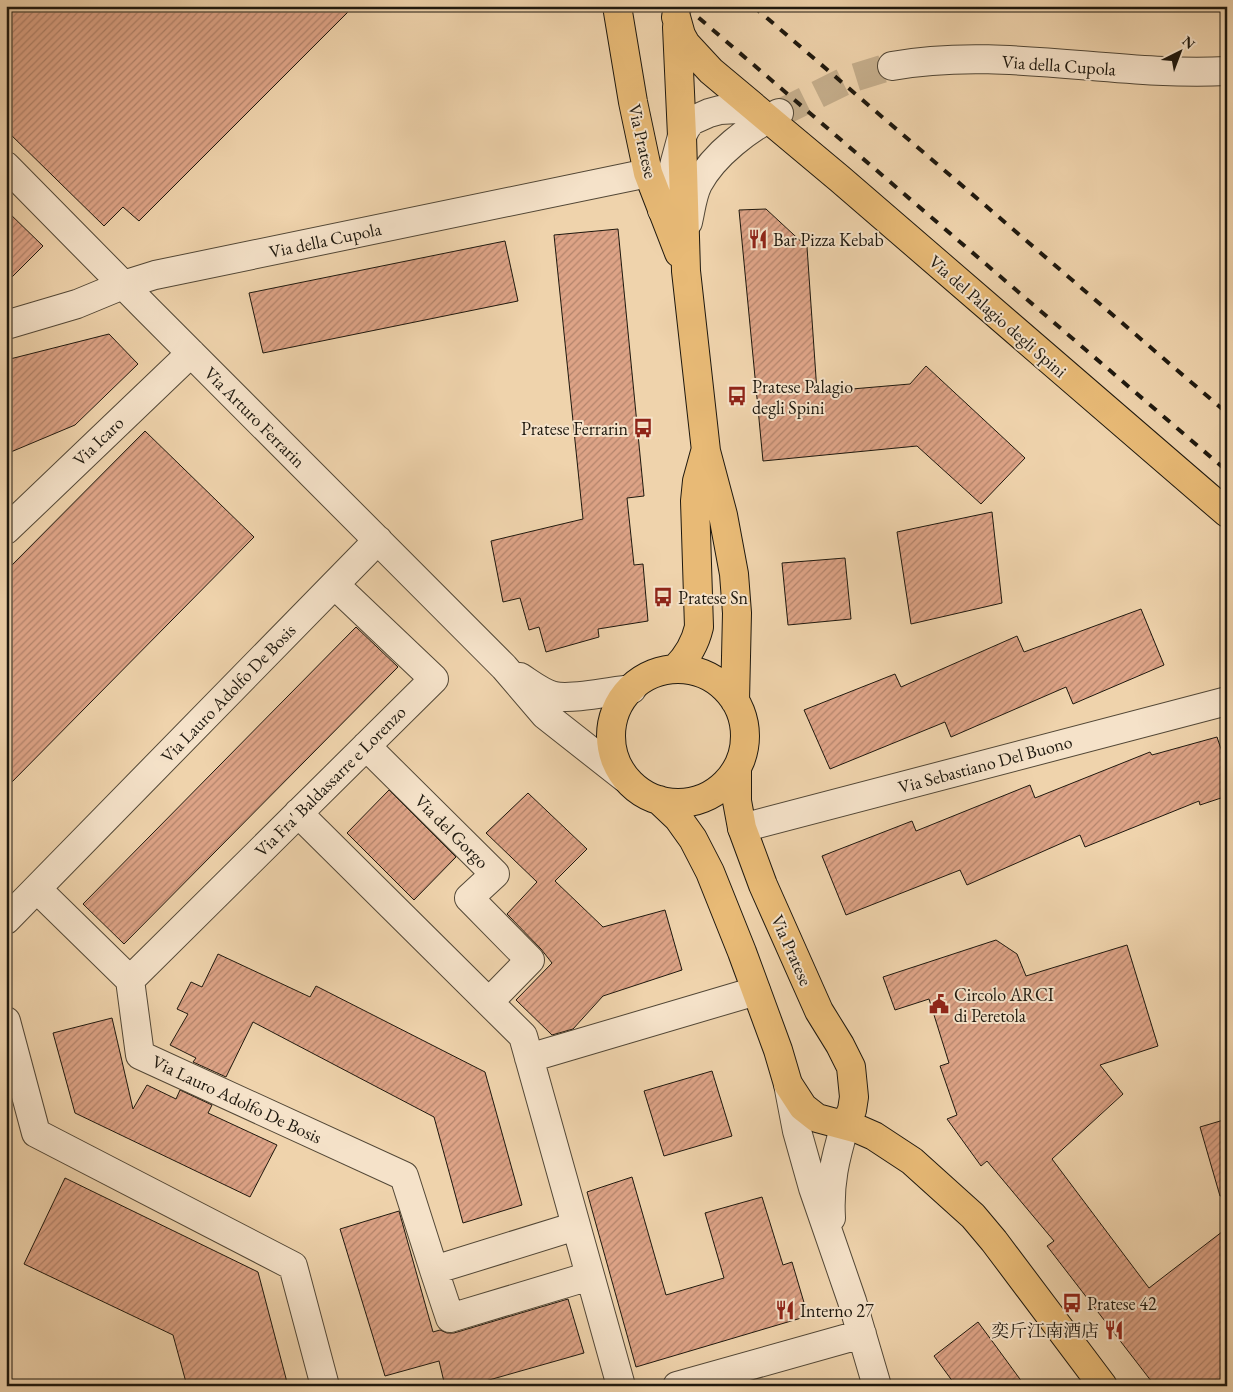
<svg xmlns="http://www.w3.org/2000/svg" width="1233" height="1392" viewBox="0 0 1233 1392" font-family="'EB Garamond','Noto Serif SC',serif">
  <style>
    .building { fill: url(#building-hatch); stroke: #1e180e }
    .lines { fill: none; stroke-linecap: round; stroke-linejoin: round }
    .minor-tunnel { stroke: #c5ae8c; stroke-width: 28; stroke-dasharray: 28 14; stroke-linecap: butt }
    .minor-casing { stroke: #524736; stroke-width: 30 }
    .major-casing { stroke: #1e180e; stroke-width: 30 }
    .minor { stroke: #f5e2c9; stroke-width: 28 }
    .major { stroke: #e8ba76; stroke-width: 28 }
    .rail { stroke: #1e180e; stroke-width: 4; stroke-dasharray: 9 9; stroke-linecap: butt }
    .labels { text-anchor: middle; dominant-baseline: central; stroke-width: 4; stroke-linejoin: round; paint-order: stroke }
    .street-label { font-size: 18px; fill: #1e180e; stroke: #f5e2c9 }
    .poi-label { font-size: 18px; fill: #1e180e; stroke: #f5e2c9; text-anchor: start }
  </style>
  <defs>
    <pattern id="building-hatch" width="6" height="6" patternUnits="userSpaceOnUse" patternTransform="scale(1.25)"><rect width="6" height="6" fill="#dda386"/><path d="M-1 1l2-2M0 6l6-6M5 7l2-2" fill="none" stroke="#b3846c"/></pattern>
  </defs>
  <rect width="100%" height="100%" fill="#efd3ac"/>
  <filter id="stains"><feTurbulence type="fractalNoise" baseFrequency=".004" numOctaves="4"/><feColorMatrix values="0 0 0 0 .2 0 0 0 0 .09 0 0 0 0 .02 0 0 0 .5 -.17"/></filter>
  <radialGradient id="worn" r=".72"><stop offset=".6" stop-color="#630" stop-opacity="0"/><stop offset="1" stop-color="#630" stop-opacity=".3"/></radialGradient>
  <!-- building -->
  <path class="building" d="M 6,6 L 354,6 L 139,221 L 123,207 L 104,226 L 6,130 Z
    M 766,209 L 807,247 L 817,392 L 910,384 L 926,366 L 1025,458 L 981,504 L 917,446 L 763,461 L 739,210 Z
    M 6,210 L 43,246 L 6,283 Z
    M 618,229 L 644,496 L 627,498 L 634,565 L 643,564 L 648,621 L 598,629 L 599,637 L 546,652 L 539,627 L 529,630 L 520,598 L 503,602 L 491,541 L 583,519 L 554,235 Z
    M 505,241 L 518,301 L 263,353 L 249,293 Z
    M 109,334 L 138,364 L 75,425 L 6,454 L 6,360 Z
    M 145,431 L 254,537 L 6,788 L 6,571 Z
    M 992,512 L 1002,603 L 911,624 L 897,532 Z
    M 845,558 L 851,619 L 788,625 L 782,563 Z
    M 1141,609 L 1164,665 L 1073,704 L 1066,687 L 951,737 L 945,722 L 830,769 L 804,710 L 895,674 L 901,687 L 1017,636 L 1024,652 Z
    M 356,627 L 398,667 L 124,944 L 83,904 Z
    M 1217,737 L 1227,767 L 1227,796 L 1200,805 L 1199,801 L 1085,847 L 1080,835 L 967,885 L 960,870 L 846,915 L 822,856 L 912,821 L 916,831 L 1030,785 L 1035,798 L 1150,752 L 1152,755 Z
    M 389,790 L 456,857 L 414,900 L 347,833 Z
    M 528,793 L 587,849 L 555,881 L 603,927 L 665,910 L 682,970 L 603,996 L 573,1029 L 552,1035 L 516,1000 L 552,963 L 541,949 L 507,914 L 537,882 L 486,833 Z
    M 996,940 L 1017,954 L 1026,976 L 1127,945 L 1158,1046 L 1100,1065 L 1123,1094 L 1052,1159 L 1149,1288 L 1227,1228 L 1227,1386 L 1155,1386 L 1047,1246 L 1054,1241 L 987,1161 L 981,1166 L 947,1119 L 957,1115 L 940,1066 L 949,1063 L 929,999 L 895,1010 L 883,977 Z
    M 218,954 L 310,997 L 316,986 L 485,1072 L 522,1205 L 463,1223 L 434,1117 L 253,1022 L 226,1077 L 193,1062 L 196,1058 L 170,1045 L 188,1014 L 177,1009 L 191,982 L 202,987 Z
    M 112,1018 L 133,1109 L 147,1085 L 176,1099 L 180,1090 L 212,1105 L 208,1113 L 277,1145 L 250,1197 L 75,1113 L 53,1033 Z
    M 712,1071 L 732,1136 L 664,1156 L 644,1091 Z
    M 1227,1119 L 1227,1195 L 1220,1196 L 1200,1127 Z
    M 632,1177 L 666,1295 L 724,1278 L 705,1213 L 762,1197 L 783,1265 L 792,1262 L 808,1316 L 636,1367 L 587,1192 Z
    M 65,1178 L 258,1272 L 288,1386 L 187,1386 L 173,1335 L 24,1264 Z
    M 399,1211 L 433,1332 L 440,1330 L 447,1333 L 454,1333 L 568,1299 L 584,1353 L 468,1386 L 445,1386 L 439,1361 L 385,1376 L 340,1229 Z
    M 978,1322 L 995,1345 L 1025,1386 L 956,1386 L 934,1356 Z"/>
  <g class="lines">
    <!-- minor-tunnel -->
    <path class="minor-tunnel" d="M 780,113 L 847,80 L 892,66"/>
    <defs>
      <path id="minor" d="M 892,66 C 1001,46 1117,77 1227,71
        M 6,166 L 148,310 L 504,667 L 545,715 L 625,778
        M 662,210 L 682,136 L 686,128 L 691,121 L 709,113 L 720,110 L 738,109 L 769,118
        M 688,222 C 691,210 692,196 698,184 C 714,154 749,128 779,113
        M 6,325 L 77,304 L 123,285 L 155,275 L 648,173
        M 6,530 L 191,353
        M 520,677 C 531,684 542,693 554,696 C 574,700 611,691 632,689
        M 366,746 L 495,874 L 469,898 L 530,960 L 489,1002
        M 298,813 L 523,1036 L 621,1386
        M 742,828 L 1227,701
        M 37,889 L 130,980 L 140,1055 L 404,1176 L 434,1270
        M 6,920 L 378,540
        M 130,980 L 434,679 L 335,585
        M 6,1021 L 36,1133 L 293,1266 L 325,1386
        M 529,1058 L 756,991
        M 788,1084 L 797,1131 L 813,1188 L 852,1301 L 877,1386
        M 831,1218 C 829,1183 835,1159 845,1125
        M 576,1226 L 434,1270 L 450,1318 L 590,1276
        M 677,1386 L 862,1334"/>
      <path id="major" d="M 617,6 L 633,102 L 648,173 L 679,253
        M 676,17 L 681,35 L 686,44 L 711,71 L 840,179 L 1227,513
        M 677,27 L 682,136 L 686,271 L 706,451 L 723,515 L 734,574 L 737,613 L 735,701
        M 676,668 C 688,656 695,644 699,627 L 695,501 L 697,481 L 705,452
        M611 736a67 67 0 1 1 134 0a67 67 0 1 1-134 0Z
        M 737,768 L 737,801 L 742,828 L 763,885 L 819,1011 L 840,1045 L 851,1067 L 854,1097 L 852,1110 L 845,1125
        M 659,800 L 678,818 L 693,839 L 710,872 L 742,952 L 778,1050 L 788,1084 L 803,1107 L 817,1118 L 858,1129 L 874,1136 L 912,1161 L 973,1216 L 994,1241 L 1103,1386"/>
    </defs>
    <!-- minor casing -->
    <use href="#minor" class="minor-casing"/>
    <!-- major casing -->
    <use href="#major" class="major-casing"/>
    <!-- minor -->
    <use href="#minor" class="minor"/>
    <!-- major -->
    <use href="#major" class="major"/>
    <!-- rail -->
    <path class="rail" d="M 685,6 L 1227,471
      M 753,6 L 1227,413"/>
  </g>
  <!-- icons -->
  <defs>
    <symbol id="restaurant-bare" viewBox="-9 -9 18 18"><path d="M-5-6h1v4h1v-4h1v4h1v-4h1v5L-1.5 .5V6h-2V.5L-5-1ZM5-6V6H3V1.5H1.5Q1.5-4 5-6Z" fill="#8f2418" stroke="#f5e2c9" stroke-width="2.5" paint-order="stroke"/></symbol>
    <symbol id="bus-bare" viewBox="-9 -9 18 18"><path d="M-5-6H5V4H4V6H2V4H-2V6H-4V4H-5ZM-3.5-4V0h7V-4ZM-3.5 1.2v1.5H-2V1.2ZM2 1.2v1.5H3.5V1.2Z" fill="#8f2418" stroke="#f5e2c9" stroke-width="2.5" paint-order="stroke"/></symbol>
    <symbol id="civic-bare" viewBox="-9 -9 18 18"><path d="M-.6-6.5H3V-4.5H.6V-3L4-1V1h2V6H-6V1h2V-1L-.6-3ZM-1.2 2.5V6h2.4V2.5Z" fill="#8f2418" stroke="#f5e2c9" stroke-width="2.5" paint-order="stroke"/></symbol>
  </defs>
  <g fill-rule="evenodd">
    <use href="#restaurant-bare" x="744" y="225" width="28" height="28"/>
    <use href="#bus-bare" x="723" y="382" width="28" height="28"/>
    <use href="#bus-bare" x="629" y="414" width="28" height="28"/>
    <use href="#bus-bare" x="649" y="583" width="28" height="28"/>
    <use href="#civic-bare" x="925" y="990" width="28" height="28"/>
    <use href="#bus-bare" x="1058" y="1289" width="28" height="28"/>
    <use href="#restaurant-bare" x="771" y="1296" width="28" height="28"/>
    <use href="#restaurant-bare" x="1100" y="1316" width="28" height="28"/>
  </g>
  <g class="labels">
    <!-- street labels -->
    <g class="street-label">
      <text transform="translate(1059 65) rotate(4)">Via della Cupola</text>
      <text transform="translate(643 141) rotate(77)">Via Pratese</text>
      <text transform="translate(325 240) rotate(-12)">Via della Cupola</text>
      <text transform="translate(998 316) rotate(41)">Via del Palagio degli Spini</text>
      <text transform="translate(255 417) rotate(45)">Via Arturo Ferrarin</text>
      <text transform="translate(98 441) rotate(-44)">Via Icaro</text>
      <text transform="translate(228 693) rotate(-46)">Via Lauro Adolfo De Bosis</text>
      <text transform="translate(985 764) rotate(-15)">Via Sebastiano Del Buono</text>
      <text transform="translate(330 781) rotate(-45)">Via Fra' Baldassarre e Lorenzo</text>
      <text transform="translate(452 831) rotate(45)">Via del Gorgo</text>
      <text transform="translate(792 950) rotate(66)">Via Pratese</text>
      <text transform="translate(237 1099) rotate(25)">Via Lauro Adolfo De Bosis</text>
    </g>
    <!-- poi labels -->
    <g class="poi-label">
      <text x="773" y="239">Bar Pizza Kebab</text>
      <text x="752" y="386">Pratese Palagio<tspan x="752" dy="21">degli Spini</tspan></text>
      <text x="628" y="428" text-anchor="end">Pratese Ferrarin</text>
      <text x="678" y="597">Pratese Sn</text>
      <text x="954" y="994">Circolo ARCI<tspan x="954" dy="21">di Peretola</tspan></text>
      <text x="1087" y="1303">Pratese 42</text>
      <text x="800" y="1310">Interno 27</text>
      <text x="1099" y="1330" text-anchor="end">奕斤江南酒店</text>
    </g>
  </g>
  <!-- margin -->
  <rect width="1233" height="1392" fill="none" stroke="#efd3ac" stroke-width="25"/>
  <rect x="8" y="8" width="1218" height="1377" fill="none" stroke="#1e180e" stroke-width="2.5"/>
  <rect x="12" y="12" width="1208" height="1367" fill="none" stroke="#1e180e"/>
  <!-- north arrow -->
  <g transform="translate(1180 52) rotate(42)" stroke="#f5e2c9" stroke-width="4" paint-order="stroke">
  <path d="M0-4L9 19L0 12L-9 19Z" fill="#1e180e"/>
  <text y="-8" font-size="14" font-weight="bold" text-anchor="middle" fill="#1e180e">N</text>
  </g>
  <rect width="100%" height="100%" filter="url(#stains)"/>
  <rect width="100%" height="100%" fill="url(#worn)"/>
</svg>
